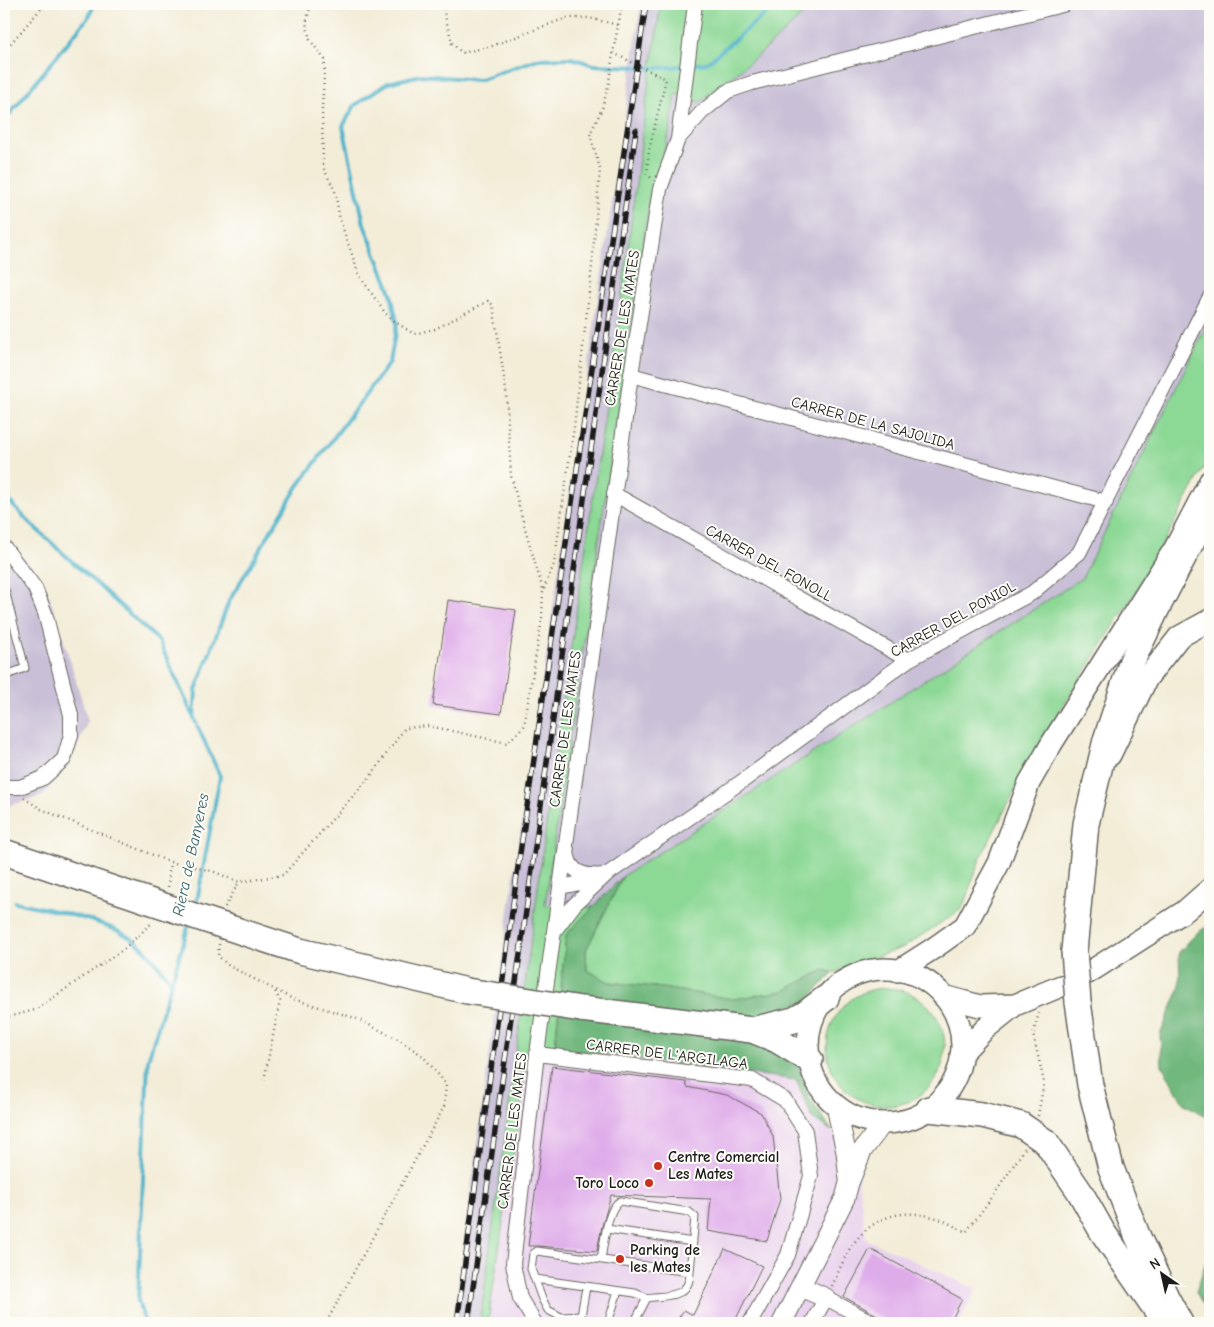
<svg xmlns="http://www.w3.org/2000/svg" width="1214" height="1327" viewBox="0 0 1214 1327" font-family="'Comic Neue',sans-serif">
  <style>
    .built { fill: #e9d2ed }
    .industrial { fill: #c9bfd7 }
    .green { fill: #8cd895; stroke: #547a58 }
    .forest { fill: #71b87e; stroke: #466a4d }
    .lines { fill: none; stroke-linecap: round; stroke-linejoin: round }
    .stream { stroke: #4bb2ca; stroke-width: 4 }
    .building { fill: #dfacea }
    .lane-casing { stroke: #67655e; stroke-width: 9 }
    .street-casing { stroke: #67655e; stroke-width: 16 }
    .secondary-casing { stroke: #67655e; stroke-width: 21 }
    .primary-casing { stroke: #67655e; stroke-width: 24 }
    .highway-casing { stroke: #67655e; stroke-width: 28 }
    .path { stroke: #67655e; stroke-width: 2.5; stroke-dasharray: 1 4; stroke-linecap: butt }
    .lane { stroke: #fff; stroke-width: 7 }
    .street { stroke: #fff; stroke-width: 14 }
    .secondary { stroke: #fff; stroke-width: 19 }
    .primary { stroke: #fff; stroke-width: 21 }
    .highway { stroke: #fff; stroke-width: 25 }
    .rail-casing { stroke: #1c1c1c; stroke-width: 5.5 }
    .rail { stroke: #fdfcf7; stroke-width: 4; stroke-dasharray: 11; stroke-linecap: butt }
    .highway-bridge-casing { stroke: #67655e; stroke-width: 28; stroke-linecap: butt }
    .highway-bridge { stroke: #fff; stroke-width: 25 }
    .poi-dot { fill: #c8321e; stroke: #fdfcf7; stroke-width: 2 }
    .labels { text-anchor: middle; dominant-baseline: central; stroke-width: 4; stroke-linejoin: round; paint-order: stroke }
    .street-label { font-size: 15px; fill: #1c1c1c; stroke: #fdfcf7 }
    .poi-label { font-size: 15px; font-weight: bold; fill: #1c1c1c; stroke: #fdfcf7; text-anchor: start }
    .water-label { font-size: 16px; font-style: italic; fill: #31606a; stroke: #fdfcf7 }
  </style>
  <rect width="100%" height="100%" fill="#fdfcf7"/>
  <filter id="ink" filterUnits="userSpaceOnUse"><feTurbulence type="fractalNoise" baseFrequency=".02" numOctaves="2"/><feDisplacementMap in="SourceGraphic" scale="10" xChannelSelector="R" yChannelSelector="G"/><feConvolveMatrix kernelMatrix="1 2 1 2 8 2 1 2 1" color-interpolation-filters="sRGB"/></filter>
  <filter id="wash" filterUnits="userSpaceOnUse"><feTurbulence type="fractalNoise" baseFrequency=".0096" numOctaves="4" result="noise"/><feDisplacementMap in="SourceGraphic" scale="20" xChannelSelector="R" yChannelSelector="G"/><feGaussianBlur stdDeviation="1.12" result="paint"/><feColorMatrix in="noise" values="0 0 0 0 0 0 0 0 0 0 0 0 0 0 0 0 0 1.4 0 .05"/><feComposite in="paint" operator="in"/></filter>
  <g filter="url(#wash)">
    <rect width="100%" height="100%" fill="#f3edd8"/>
    <!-- built -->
    <path class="built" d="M 530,1045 L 796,1080 L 812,1118 L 854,1146 L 866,1239 L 976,1289 L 959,1323 L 488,1323 Z"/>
    <!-- industrial -->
    <path class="industrial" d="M 641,4 L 661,4 L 649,80 L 621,303 L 556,752 L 484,1295 L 480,1323 L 453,1323 L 507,924 Z
      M 814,4 L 1210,4 L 1210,319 L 1082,578 L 623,876 L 593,907 L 545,906 L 650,196 L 670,131 L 676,94 L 760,54 Z
      M 4,535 L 44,581 L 69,657 L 88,721 L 69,765 L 42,796 L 7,806 L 4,804 Z"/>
    <!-- green -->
    <path class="green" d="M 661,4 L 814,4 L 760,54 L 700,102 L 676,94 L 670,131 L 650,196 L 545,905 L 593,907 L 566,935 L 555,1048 L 530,1045 L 488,1323 L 480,1323 L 556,752 L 621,303 L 649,80 Z
      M 1210,319 L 1210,456 L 1145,577 L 1036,749 L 981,857 L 962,909 L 904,947 L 834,973 L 824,970 L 783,991 L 733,999 L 655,987 L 609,982 L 587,970 L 586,950 L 623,876 L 1082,578 Z
      M827 1047a59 59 0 1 1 118 0a59 59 0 1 1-118 0Z"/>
    <!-- forest -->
    <path class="forest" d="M 623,876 L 586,950 L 587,970 L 609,982 L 655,987 L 733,999 L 783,991 L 824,970 L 834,973 L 814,993 L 791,1035 L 797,1062 L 810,1099 L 832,1131 L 812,1118 L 796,1080 L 555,1048 L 566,935 Z
      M 1210,925 L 1210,1119 L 1183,1103 L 1162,1065 L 1160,1035 L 1180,987 L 1179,952 L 1198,932 Z
      M 1210,1240 L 1210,1317 L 1196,1292 L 1208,1255 Z"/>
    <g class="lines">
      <!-- stream -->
      <path class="stream" d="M 691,65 L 707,63 L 777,4
        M 4,121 L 90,15 L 94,4
        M 4,496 L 31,524 L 159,641 L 220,776 L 198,896 L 194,908
        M 194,719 L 196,690 L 229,601 L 298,486 L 390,362 L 397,323 L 391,293 L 364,224 L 343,126 L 355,105 L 388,83 L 421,75 L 478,80 L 538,59 L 571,58 L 594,65 L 658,68 L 684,66
        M 15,902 C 53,911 114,920 142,947 C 153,957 162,971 172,983
        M 145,1323 L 138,1301 L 148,1060 L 189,924"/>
    </g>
    <g id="blocks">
      <!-- building -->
      <path class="building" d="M 448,600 L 516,610 L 501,714 L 433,705 Z
        M 552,1066 L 686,1082 L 687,1087 L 727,1095 L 761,1113 L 773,1136 L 780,1199 L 767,1241 L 708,1231 L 711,1199 L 611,1195 L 602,1226 L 597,1251 L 538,1246 L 528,1246 Z
        M 725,1249 L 762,1266 L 734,1323 L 675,1323 L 684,1310 L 693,1315 Z
        M 870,1249 L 962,1299 L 950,1323 L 882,1323 L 881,1319 L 877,1315 L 844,1297 Z
        M 843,1317 L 855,1323 L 833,1323 L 832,1320 Z"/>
    </g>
  </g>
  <g filter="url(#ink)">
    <use href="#blocks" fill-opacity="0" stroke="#67655e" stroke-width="1"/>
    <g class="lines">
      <defs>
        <path id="lane" d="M 4,590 L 5,590 L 25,668 L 4,676
          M 607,1229 L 693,1242
          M 601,1259 C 604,1244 607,1208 620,1201 L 689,1212 L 695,1217 L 690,1272
          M 535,1279 L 635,1293 L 647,1298
          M 581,1316 L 586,1287
          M 579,1323 L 581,1316 L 561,1317 L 548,1310 L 542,1299 L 531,1269 L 533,1254 L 537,1251 L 690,1272 C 690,1299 666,1295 647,1298 L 634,1323
          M 608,1323 L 618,1291"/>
        <path id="street" d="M 678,139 L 702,112 L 728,91 L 752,83 L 1066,4
          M 631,375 L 1106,502
          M 614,494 L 908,660
          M 4,547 L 35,588 L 45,613 L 71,715 L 71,735 L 64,759 L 43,778 L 20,787 L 4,787
          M 567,850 C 568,874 586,877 606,875
          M 560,887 L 596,880
          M 555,930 L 574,905 L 606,875 L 744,780 L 908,660 L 1032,593 L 1079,553 L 1210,297
          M 537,1054 L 752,1080 L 785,1100 L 805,1131 L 811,1176 L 788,1255 L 750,1323
          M 535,1323 L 520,1298 L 513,1264 L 537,1054 L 631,375 L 660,189 L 678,139 L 695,4
          M 812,1323 L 826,1298 L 873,1323"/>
        <path id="secondary" d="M 836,1106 L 846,1152 L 849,1179
          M 801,1287 L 826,1298
          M 782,1323 L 845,1198 L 849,1183 L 862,1151 L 883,1123"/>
        <path id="primary" d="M 1110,755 L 1147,678 L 1179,637 L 1210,620
          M808 1046a77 77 0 1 1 154 0a77 77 0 1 1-154 0Z
          M 898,971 L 934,948 L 965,926 L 999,863 L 1029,783 L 1052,743 L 1175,548 L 1210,481
          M 1088,973 L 1185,911 L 1210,889
          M 943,996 L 980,1006 L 1015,1005
          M 961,1054 L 985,1029 L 1015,1005 L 1061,986"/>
        <path id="highway" d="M 4,852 L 149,901
          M 227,927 L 300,951 L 467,991
          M 1074,951 L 1086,824 L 1106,740 L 1132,661 L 1157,608 L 1210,506
          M 1078,1002 L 1090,1085 L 1111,1168 L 1137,1235 L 1167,1299 L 1180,1323
          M 581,1009 L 752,1030 L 777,1040 L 810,1060
          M 752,1030 L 794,1020 L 805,1014 L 826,998
          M 929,1109 L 982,1115 L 1021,1125
          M 1046,1142 L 1080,1192 L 1102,1231 L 1162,1318"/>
      </defs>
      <!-- lane casing -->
      <use href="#lane" class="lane-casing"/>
      <!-- street casing -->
      <use href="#street" class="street-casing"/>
      <!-- secondary casing -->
      <use href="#secondary" class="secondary-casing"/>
      <!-- primary casing -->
      <use href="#primary" class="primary-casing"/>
      <!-- highway casing -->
      <use href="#highway" class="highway-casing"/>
      <!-- path -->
      <path class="path" d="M 442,4 L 452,43 L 462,53 L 492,46 L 566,18 L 589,18 L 618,25
        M 622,4 L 613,53 L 666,79 L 649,150 L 647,174 L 651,178
        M 4,51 L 45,4
        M 544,589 L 554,564 L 574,427 L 592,266 L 600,169 L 590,134 L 602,109 L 609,82 L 613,53
        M 24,798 L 41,809 L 170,862 L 212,871 L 239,882 L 283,875 L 370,777 L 405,728 L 429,726 L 507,743 L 524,726 L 542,619 L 543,590 L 526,532 L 511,476 L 506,390 L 493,305 L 488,301 L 435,329 L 414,334 L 397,323 L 385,313 L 359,275 L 340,220 L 335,191 L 323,167 L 322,109 L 325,60 L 310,40 L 306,23 L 311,4
        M 168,887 L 170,862
        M 225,907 L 239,882
        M 219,944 L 218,956 L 229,966 L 293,999 L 355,1018 L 398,1039 L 423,1056 L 442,1079 L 446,1084 L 444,1107 L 326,1323
        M 4,1018 L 35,1010 L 124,949 L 153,922
        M 264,1080 L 280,1001 L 275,991
        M 1038,1116 L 1044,1082 L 1033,1034 L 1039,1013
        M 832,1286 C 839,1272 844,1256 853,1244 C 875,1215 904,1207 939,1219 C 948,1222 957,1228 966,1232 L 994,1195 L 1025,1148
        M 4,1314 L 14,1323"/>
      <!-- lane -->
      <use href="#lane" class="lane"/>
      <!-- street -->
      <use href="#street" class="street"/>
      <!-- secondary -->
      <use href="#secondary" class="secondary"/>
      <!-- primary -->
      <use href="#primary" class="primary"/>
      <!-- highway -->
      <use href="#highway" class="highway"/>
      <defs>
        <path id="rail" d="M 457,1323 L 518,867 L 646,4
          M 468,1323 L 636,130"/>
      </defs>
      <!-- rail casing -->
      <use href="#rail" class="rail-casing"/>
      <!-- rail -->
      <use href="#rail" class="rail"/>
      <defs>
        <path id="highway-bridge" d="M 149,901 L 227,927
          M 1074,951 L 1078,1002
          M 467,991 L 581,1009
          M 1021,1125 L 1046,1142"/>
      </defs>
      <!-- highway-bridge casing -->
      <use href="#highway-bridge" class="highway-bridge-casing"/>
      <!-- highway-bridge -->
      <use href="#highway-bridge" class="highway-bridge"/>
    </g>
  </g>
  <!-- markers -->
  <g class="poi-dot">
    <circle cx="658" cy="1166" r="5"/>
    <circle cx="649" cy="1183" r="5"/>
    <circle cx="620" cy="1259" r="5"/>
  </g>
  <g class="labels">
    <!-- street labels -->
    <g class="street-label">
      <text transform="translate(622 328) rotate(-81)">CARRER DE LES MATES</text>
      <text transform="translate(873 423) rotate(15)">CARRER DE LA SAJOLIDA</text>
      <text transform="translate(769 563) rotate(29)">CARRER DEL FONOLL</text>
      <text transform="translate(953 619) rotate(-29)">CARRER DEL PONIOL</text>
      <text transform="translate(565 729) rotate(-82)">CARRER DE LES MATES</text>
      <text transform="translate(667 1054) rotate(7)">CARRER DE L'ARGILAGA</text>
      <text transform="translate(512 1131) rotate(-83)">CARRER DE LES MATES</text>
    </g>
    <!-- poi labels -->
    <g class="poi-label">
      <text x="668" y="1157">Centre Comercial<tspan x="668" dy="17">Les Mates</tspan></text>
      <text x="639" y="1183" text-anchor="end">Toro Loco</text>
      <text x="630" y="1250">Parking de<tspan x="630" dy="17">les Mates</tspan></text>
    </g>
    <!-- water labels -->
    <g class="water-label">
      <text transform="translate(191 855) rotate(-78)">Riera de Banyeres</text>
    </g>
  </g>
  <!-- margin -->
  <rect width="1214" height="1327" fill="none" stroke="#fdfcf7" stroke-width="20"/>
  <!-- north arrow -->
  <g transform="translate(1162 1274) rotate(326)" stroke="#fdfcf7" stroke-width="4" paint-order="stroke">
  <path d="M0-4L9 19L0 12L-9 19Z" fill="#1c1c1c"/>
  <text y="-8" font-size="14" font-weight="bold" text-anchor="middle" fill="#1c1c1c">N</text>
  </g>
</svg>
